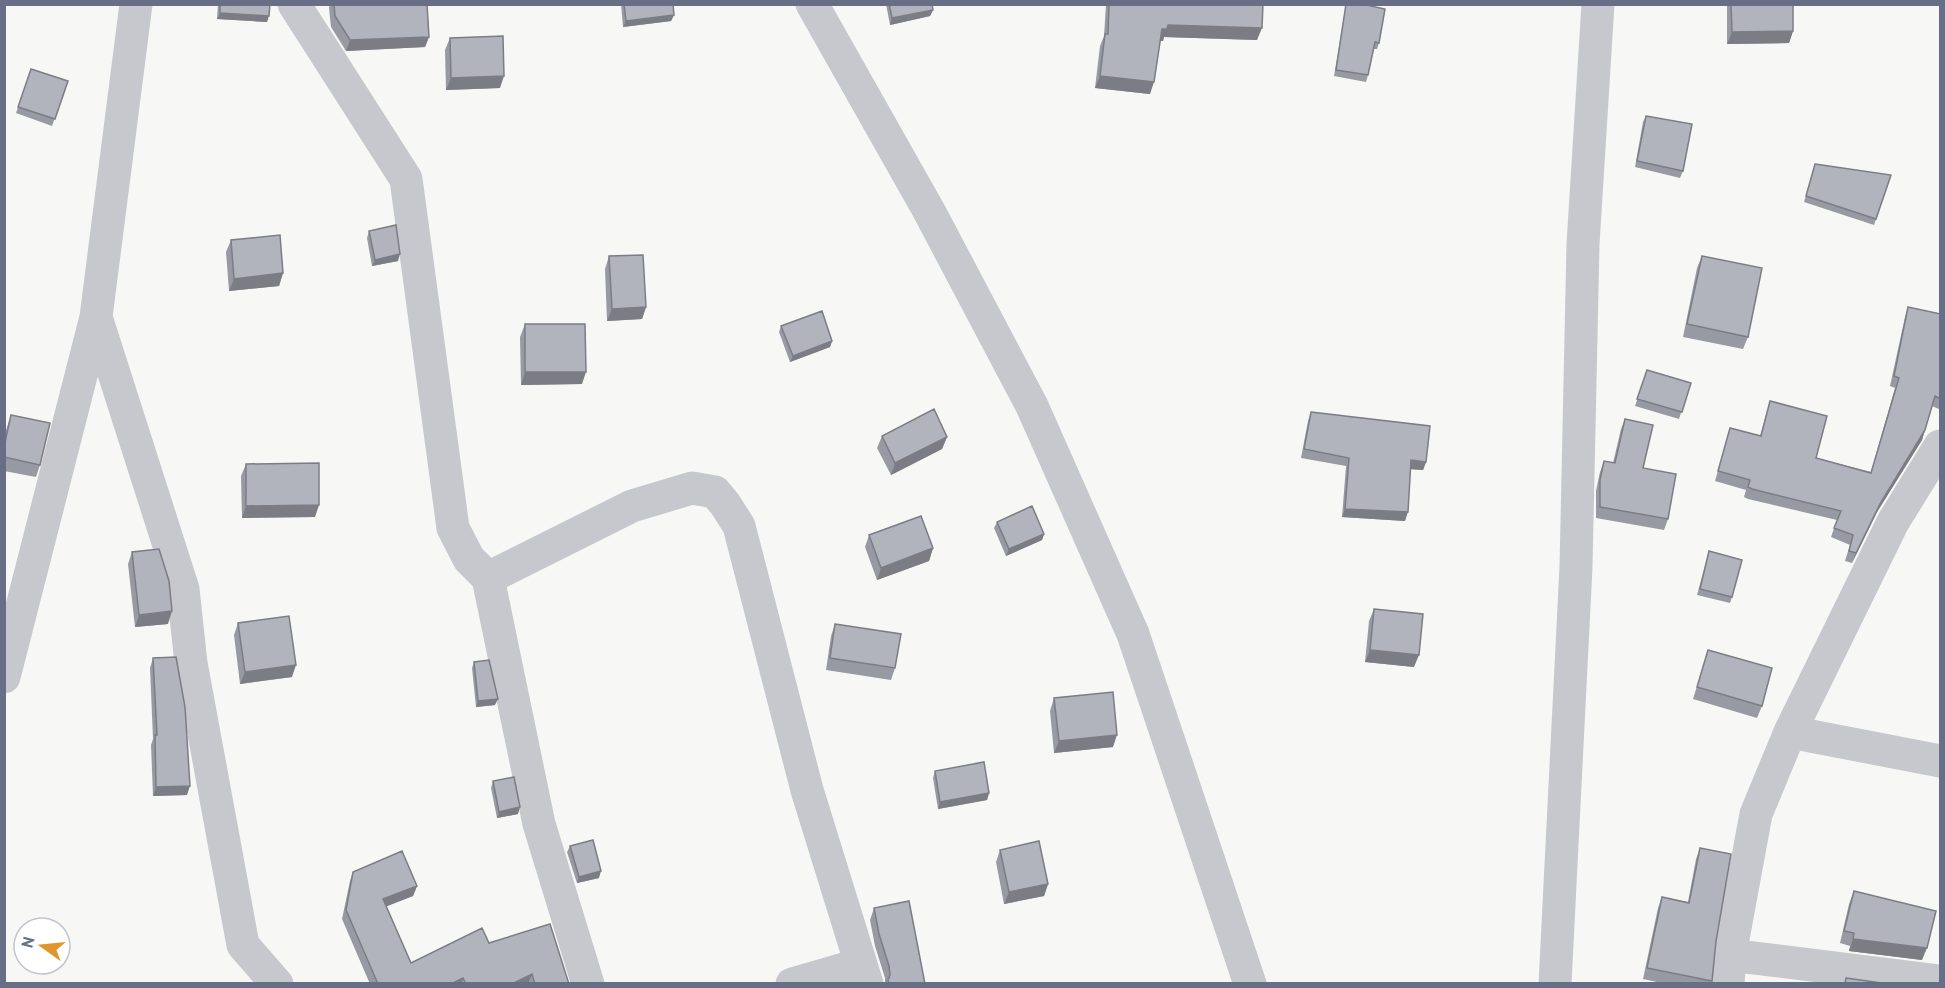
<svg xmlns="http://www.w3.org/2000/svg" width="1945" height="988" viewBox="0 0 1945 988" font-family="'PT Sans',sans-serif">
  <style>
    .lines { fill: none; stroke-linecap: round; stroke-linejoin: round }
    .minor { stroke: #c6c8cd; stroke-width: 33 }
    .wall { fill: #989aa3 }
    .shaded-wall { fill: #7c7d84 }
    .building { fill: #b1b3bd; stroke: #7c7d84; stroke-width: 1.5 }
  </style>
  <rect width="100%" height="100%" fill="#f7f8f5"/>
  <g class="lines">
    <!-- minor -->
    <path class="minor" d="M 294,4 L 406,179 L 453,528 L 469,559 L 488,578 L 539,824 L 588,984
      M 812,4 L 929,211 L 1032,406 L 1133,634 L 1250,984
      M 96,317 L 183,589 L 191,663 L 243,945 L 277,984
      M 488,578 L 632,506 L 692,488 L 715,492 L 725,504 L 739,526 L 807,790 L 867,984
      M 4,677 L 96,317 L 136,4
      M 1790,732 L 1940,761
      M 1730,955 L 1940,981
      M 792,984 L 861,964
      M 1555,984 L 1576,567 L 1583,244 L 1598,4
      M 1728,984 L 1730,955 L 1756,814 L 1790,732 L 1893,522 L 1940,446"/>
  </g>
  <!-- wall -->
  <path class="wall" d="M 218,4 L 270,4 L 267,22 L 217,19 Z
    M 330,4 L 427,4 L 429,37 L 425,47 L 346,51 L 331,27 L 329,8 Z
    M 621,4 L 673,4 L 674,15 L 671,21 L 623,27 Z
    M 886,4 L 932,4 L 933,10 L 930,16 L 890,25 Z
    M 1106,4 L 1263,4 L 1257,40 L 1164,37 L 1163,41 L 1160,41 L 1150,94 L 1095,88 L 1100,46 L 1104,36 Z
    M 1346,4 L 1362,4 L 1379,43 L 1377,49 L 1374,49 L 1368,75 L 1366,82 L 1334,76 Z
    M 1727,4 L 1793,4 L 1793,31 L 1789,43 L 1727,44 Z
    M 450,38 L 500,88 L 446,90 L 445,50 Z
    M 31,69 L 68,81 L 52,126 L 16,113 Z
    M 1646,116 L 1683,171 L 1680,178 L 1635,167 L 1643,122 Z
    M 1815,164 L 1891,175 L 1874,225 L 1804,202 Z
    M 369,231 L 398,261 L 372,266 L 367,238 Z
    M 231,240 L 283,273 L 279,286 L 229,291 L 226,252 Z
    M 609,256 L 646,307 L 642,319 L 607,321 L 605,269 Z
    M 1702,256 L 1748,337 L 1743,349 L 1683,337 L 1697,268 Z
    M 1908,307 L 1941,314 L 1941,410 L 1932,406 L 1922,440 L 1877,512 L 1852,563 L 1845,561 L 1850,545 L 1831,537 L 1837,520 L 1748,499 L 1744,497 L 1746,490 L 1715,481 L 1730,428 L 1760,436 L 1770,401 L 1816,458 L 1871,472 L 1895,388 L 1890,386 L 1905,317 Z
    M 525,324 L 582,384 L 521,385 L 520,337 Z
    M 781,326 L 832,341 L 830,347 L 790,362 L 779,332 Z
    M 1647,370 L 1691,383 L 1679,419 L 1635,406 Z
    M 1311,412 L 1426,462 L 1423,470 L 1410,469 L 1405,521 L 1342,517 L 1346,466 L 1301,458 L 1308,421 Z
    M 11,415 L 40,465 L 36,477 L 4,471 L 4,437 L 7,427 Z
    M 1625,419 L 1643,468 L 1668,519 L 1664,530 L 1596,518 L 1596,491 L 1600,472 L 1604,461 L 1613,463 L 1621,429 Z
    M 882,436 L 947,437 L 942,449 L 891,475 L 877,448 Z
    M 246,464 L 315,517 L 242,518 L 241,476 Z
    M 997,522 L 1044,534 L 1042,540 L 1006,556 L 994,528 Z
    M 869,535 L 933,548 L 929,561 L 877,580 L 865,547 Z
    M 1709,551 L 1732,597 L 1730,603 L 1697,595 Z
    M 132,552 L 168,624 L 135,627 L 128,564 Z
    M 1374,609 L 1414,667 L 1365,662 L 1369,621 Z
    M 238,623 L 292,677 L 240,684 L 234,635 Z
    M 835,624 L 895,668 L 891,680 L 826,670 L 831,636 Z
    M 1708,650 L 1762,706 L 1757,718 L 1693,699 Z
    M 153,658 L 187,795 L 153,796 L 151,745 L 153,739 L 150,668 Z
    M 474,662 L 495,705 L 476,707 L 472,668 Z
    M 1054,698 L 1113,747 L 1054,753 L 1050,711 Z
    M 935,771 L 989,793 L 987,800 L 938,809 L 933,778 Z
    M 493,781 L 518,814 L 497,818 L 491,788 Z
    M 570,846 L 599,878 L 577,883 L 567,852 Z
    M 1700,848 L 1712,981 L 1711,984 L 1666,984 L 1643,979 L 1658,908 L 1662,897 L 1688,902 L 1696,859 Z
    M 1000,850 L 1048,884 L 1044,896 L 1004,904 L 996,862 Z
    M 353,872 L 417,886 L 413,896 L 386,906 L 411,963 L 489,943 L 569,984 L 370,984 L 342,919 L 350,881 Z
    M 1854,891 L 1922,960 L 1849,951 L 1850,946 L 1840,943 L 1849,904 Z
    M 874,908 L 925,984 L 885,984 L 885,978 L 875,946 L 870,920 Z"/>
  <!-- shaded-wall -->
  <path class="shaded-wall" d="M 933,10 L 930,16 L 890,25 L 892,18 Z
    M 220,13 L 269,16 L 267,22 L 217,19 Z
    M 674,15 L 671,21 L 623,27 L 626,21 Z
    M 1168,25 L 1262,28 L 1257,40 L 1164,37 L 1163,41 L 1157,41 L 1162,29 Z
    M 1793,31 L 1789,43 L 1727,44 L 1732,32 Z
    M 429,37 L 425,47 L 346,51 L 350,40 Z
    M 504,76 L 500,88 L 446,90 L 451,78 Z
    M 1100,76 L 1154,82 L 1150,94 L 1095,88 Z
    M 400,254 L 398,261 L 372,266 L 375,260 Z
    M 283,273 L 279,286 L 229,291 L 234,279 Z
    M 646,307 L 642,319 L 607,321 L 612,309 Z
    M 832,341 L 830,347 L 790,362 L 793,356 Z
    M 525,372 L 586,372 L 582,384 L 521,385 Z
    M 1925,430 L 1922,440 L 1877,512 L 1852,563 L 1856,553 L 1881,502 Z
    M 947,437 L 942,449 L 891,475 L 895,463 Z
    M 1411,460 L 1426,462 L 1423,470 L 1408,469 Z
    M 319,505 L 315,517 L 242,518 L 246,506 Z
    M 1345,509 L 1408,512 L 1405,521 L 1342,517 Z
    M 1044,534 L 1042,540 L 1006,556 L 1009,549 Z
    M 933,548 L 929,561 L 877,580 L 881,568 Z
    M 172,611 L 168,624 L 135,627 L 139,615 Z
    M 1370,650 L 1419,655 L 1414,667 L 1365,662 Z
    M 296,665 L 292,677 L 240,684 L 245,672 Z
    M 498,699 L 495,705 L 476,707 L 478,701 Z
    M 1117,735 L 1113,747 L 1054,753 L 1059,741 Z
    M 190,786 L 187,795 L 153,796 L 156,787 Z
    M 989,793 L 987,800 L 938,809 L 940,802 Z
    M 520,807 L 518,814 L 497,818 L 499,812 Z
    M 601,871 L 599,878 L 577,883 L 579,877 Z
    M 1048,884 L 1044,896 L 1004,904 L 1009,892 Z
    M 417,886 L 413,896 L 380,909 L 383,899 Z
    M 1853,939 L 1927,948 L 1922,960 L 1849,951 Z
    M 532,974 L 528,984 L 512,984 Z
    M 463,978 L 461,984 L 451,984 Z"/>
  <!-- building -->
  <path class="building" d="M 220,4 L 270,4 L 269,16 L 220,13 Z
    M 334,4 L 427,4 L 429,37 L 350,40 L 335,16 Z
    M 624,4 L 673,4 L 674,15 L 626,21 Z
    M 889,4 L 932,4 L 933,10 L 892,18 Z
    M 1109,4 L 1263,4 L 1262,28 L 1168,25 L 1167,29 L 1162,29 L 1154,82 L 1100,76 L 1105,34 L 1108,34 Z
    M 1346,4 L 1362,4 L 1385,9 L 1379,43 L 1375,42 L 1368,75 L 1336,70 Z
    M 1731,4 L 1793,4 L 1793,31 L 1732,32 Z
    M 503,36 L 504,76 L 451,78 L 450,38 Z
    M 31,69 L 68,81 L 55,119 L 18,107 Z
    M 1646,116 L 1692,124 L 1683,171 L 1637,161 Z
    M 1815,164 L 1891,175 L 1876,219 L 1806,196 Z
    M 396,225 L 400,254 L 375,260 L 369,231 Z
    M 280,235 L 283,273 L 234,279 L 231,240 Z
    M 643,255 L 646,307 L 612,309 L 609,256 Z
    M 1702,256 L 1762,268 L 1748,337 L 1687,324 Z
    M 1908,307 L 1941,314 L 1941,399 L 1935,396 L 1925,430 L 1881,502 L 1856,553 L 1849,551 L 1853,535 L 1834,528 L 1841,511 L 1752,489 L 1748,487 L 1750,480 L 1718,471 L 1730,428 L 1761,436 L 1770,401 L 1827,416 L 1816,458 L 1871,473 L 1899,378 L 1894,376 Z
    M 822,311 L 832,341 L 793,356 L 781,326 Z
    M 525,324 L 585,324 L 586,372 L 525,372 Z
    M 1647,370 L 1691,383 L 1682,412 L 1637,399 Z
    M 934,409 L 947,437 L 895,463 L 882,436 Z
    M 1311,412 L 1430,426 L 1426,462 L 1411,460 L 1408,512 L 1345,509 L 1349,458 L 1304,449 Z
    M 11,415 L 50,423 L 40,465 L 4,457 L 4,447 Z
    M 1625,419 L 1653,425 L 1643,468 L 1676,474 L 1668,519 L 1600,507 L 1600,480 L 1604,461 L 1615,463 Z
    M 319,463 L 319,505 L 246,506 L 246,464 Z
    M 1032,506 L 1044,534 L 1009,549 L 997,522 Z
    M 921,516 L 933,548 L 881,568 L 869,535 Z
    M 159,549 L 169,581 L 172,611 L 139,615 L 132,552 Z
    M 1709,551 L 1742,560 L 1732,597 L 1700,589 Z
    M 1374,609 L 1423,614 L 1419,655 L 1370,650 Z
    M 289,616 L 296,665 L 245,672 L 238,623 Z
    M 835,624 L 901,634 L 895,668 L 830,658 Z
    M 1708,650 L 1772,668 L 1762,706 L 1697,687 Z
    M 176,657 L 185,707 L 190,786 L 156,787 L 155,735 L 157,735 L 153,658 Z
    M 489,660 L 498,699 L 478,701 L 474,662 Z
    M 1113,692 L 1117,735 L 1059,741 L 1054,698 Z
    M 984,762 L 989,793 L 940,802 L 935,771 Z
    M 514,777 L 520,807 L 499,812 L 493,781 Z
    M 593,840 L 601,871 L 579,877 L 570,846 Z
    M 1039,841 L 1048,884 L 1009,892 L 1000,850 Z
    M 1700,848 L 1731,854 L 1716,941 L 1712,981 L 1647,968 L 1662,897 L 1689,903 Z
    M 402,851 L 417,886 L 383,899 L 411,963 L 482,928 L 489,943 L 550,924 L 569,984 L 535,984 L 532,974 L 512,984 L 466,984 L 463,978 L 451,984 L 378,984 L 346,910 L 353,872 Z
    M 1854,891 L 1936,911 L 1927,948 L 1853,939 L 1854,933 L 1844,931 Z
    M 909,901 L 925,984 L 889,984 L 888,980 L 890,975 L 889,966 L 879,934 L 874,908 Z
    M 1846,978 L 1889,984 L 1845,984 Z"/>
  <!-- border -->
  <rect width="1945" height="988" fill="none" stroke="#686e86" stroke-width="12"/>
  <!-- north arrow -->
  <g transform="translate(42 946) rotate(285)"><circle r="28" fill="#ffffff" stroke="#c3c5cf" stroke-width="1.5"/>
  <path d="M0-4.5L10 22L0 15L-10 22Z" fill="#e0962d"/>
  <text y="-9" font-size="16" font-weight="bold" text-anchor="middle" fill="#686e86">N</text>
  </g>
</svg>
